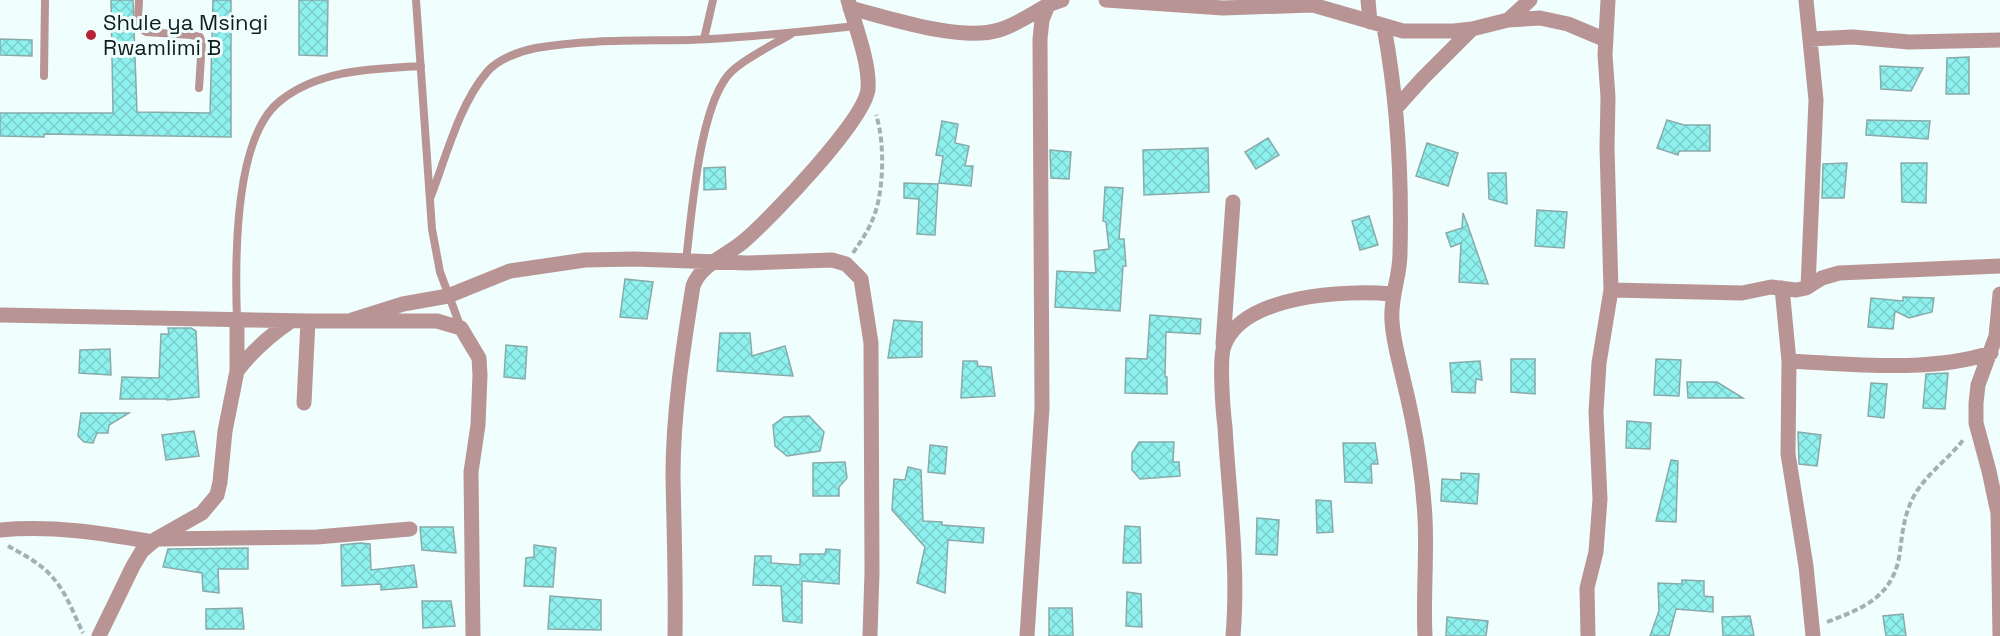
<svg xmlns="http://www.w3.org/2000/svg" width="2000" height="636" viewBox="0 0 2000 636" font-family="'Space Grotesk',sans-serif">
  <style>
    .building { fill: url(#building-cross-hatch); stroke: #88abaa; stroke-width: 1.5 }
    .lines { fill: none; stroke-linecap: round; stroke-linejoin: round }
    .path { stroke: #a3b1b0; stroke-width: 4; stroke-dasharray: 6 3; stroke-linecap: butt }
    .lane { stroke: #b89594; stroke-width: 8 }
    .street { stroke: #b89594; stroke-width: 15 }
    .poi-dot { fill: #b62437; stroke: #f0fefe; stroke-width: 2 }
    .labels { text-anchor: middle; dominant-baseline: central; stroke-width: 6; stroke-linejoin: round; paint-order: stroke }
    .poi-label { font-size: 22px; fill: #0f1d1c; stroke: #f0fefe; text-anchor: start }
  </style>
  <defs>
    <pattern id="building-cross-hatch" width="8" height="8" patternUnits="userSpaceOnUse" patternTransform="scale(1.5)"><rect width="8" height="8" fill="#8ef1ee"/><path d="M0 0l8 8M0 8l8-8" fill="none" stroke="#79cecc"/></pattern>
  </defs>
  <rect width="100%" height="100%" fill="#f0fefe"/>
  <!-- building -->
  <path class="building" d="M 111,0 L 133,0 L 137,112 L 210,113 L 213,0 L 231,0 L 231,137 L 44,134 L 44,137 L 0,136 L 0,113 L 113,113 Z
    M 299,0 L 328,0 L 327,56 L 299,55 Z
    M 0,39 L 32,40 L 32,56 L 0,55 Z
    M 1969,57 L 1969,94 L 1946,94 L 1947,58 Z
    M 1880,66 L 1923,68 L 1911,91 L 1881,89 Z
    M 1667,120 L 1684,125 L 1710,125 L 1710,151 L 1679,151 L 1678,155 L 1657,148 Z
    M 1867,120 L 1930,121 L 1928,139 L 1866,135 Z
    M 942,121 L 958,124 L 955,143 L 969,146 L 965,166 L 973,166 L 971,186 L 939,183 L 943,156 L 936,155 Z
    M 1268,138 L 1279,155 L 1256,169 L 1245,152 Z
    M 1427,143 L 1458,153 L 1448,186 L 1416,176 Z
    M 1208,148 L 1209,192 L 1144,195 L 1143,150 Z
    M 1050,150 L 1071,152 L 1069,179 L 1051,178 Z
    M 1847,163 L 1844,198 L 1822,198 L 1823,164 Z
    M 1901,163 L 1927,163 L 1926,203 L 1902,202 Z
    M 725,167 L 726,189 L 704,190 L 704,168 Z
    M 1488,173 L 1506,173 L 1507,204 L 1489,199 Z
    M 904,183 L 938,184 L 935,235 L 917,234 L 919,199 L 904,198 Z
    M 1105,187 L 1123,188 L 1119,239 L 1124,239 L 1126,266 L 1123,266 L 1120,311 L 1055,307 L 1057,271 L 1096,273 L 1094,251 L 1109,249 L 1106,222 L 1103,221 Z
    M 1537,210 L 1567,212 L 1564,248 L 1535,246 Z
    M 1463,213 L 1468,226 L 1488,284 L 1459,282 L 1461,243 L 1451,247 L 1446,233 L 1462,228 Z
    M 1369,216 L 1378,245 L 1360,250 L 1352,221 Z
    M 625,279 L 653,282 L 647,319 L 620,317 Z
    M 1903,297 L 1934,298 L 1932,312 L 1909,318 L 1895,311 L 1893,329 L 1868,327 L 1871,298 L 1903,301 Z
    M 1150,315 L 1201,319 L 1200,334 L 1166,332 L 1165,377 L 1167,377 L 1167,394 L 1125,393 L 1126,358 L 1147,359 Z
    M 894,320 L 922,322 L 922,357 L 888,358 Z
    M 168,328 L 191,328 L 196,331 L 199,397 L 167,400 L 167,399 L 120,399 L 122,377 L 159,378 L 161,334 L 169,334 Z
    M 720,333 L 750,333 L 752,356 L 785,346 L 793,376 L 717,371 Z
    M 506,345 L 527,347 L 525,379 L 504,377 Z
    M 110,349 L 111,375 L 79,373 L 80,350 Z
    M 1511,359 L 1535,359 L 1535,394 L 1511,392 Z
    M 1656,359 L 1681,360 L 1679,396 L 1654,395 Z
    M 963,361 L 977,361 L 978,366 L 991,367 L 995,396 L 961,398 Z
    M 1480,361 L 1482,380 L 1476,379 L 1475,393 L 1452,392 L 1450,363 Z
    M 1948,373 L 1945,409 L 1923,408 L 1926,374 Z
    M 1687,382 L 1717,382 L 1743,398 L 1688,398 Z
    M 1871,383 L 1887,384 L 1884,418 L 1868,416 Z
    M 81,413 L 129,413 L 109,425 L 108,433 L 97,433 L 93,443 L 84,442 L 78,436 Z
    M 809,416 L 824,432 L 820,451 L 787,456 L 775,446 L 773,425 L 784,417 Z
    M 1627,421 L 1651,423 L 1650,449 L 1626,448 Z
    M 194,431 L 199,456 L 166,460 L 162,435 Z
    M 1798,432 L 1821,435 L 1817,466 L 1799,464 Z
    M 1139,442 L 1174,442 L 1173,462 L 1179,462 L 1180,476 L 1140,479 L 1132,470 L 1132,453 Z
    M 1343,443 L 1375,443 L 1378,464 L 1371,464 L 1372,483 L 1345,482 Z
    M 930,445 L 947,447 L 945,474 L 928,472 Z
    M 1671,460 L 1678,461 L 1676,522 L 1656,521 Z
    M 845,462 L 847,478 L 839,487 L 839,496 L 813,496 L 813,463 Z
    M 908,467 L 921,470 L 923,521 L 942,522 L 942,525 L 984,528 L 983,543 L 948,540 L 945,593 L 917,583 L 925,547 L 892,510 L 894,479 L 905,480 Z
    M 1461,473 L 1479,474 L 1477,504 L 1441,501 L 1442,479 L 1461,480 Z
    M 1316,500 L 1331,501 L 1333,532 L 1317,533 Z
    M 1257,518 L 1279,520 L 1277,555 L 1256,554 Z
    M 1125,526 L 1140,527 L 1141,563 L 1123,563 Z
    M 420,527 L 453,527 L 456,553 L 422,550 Z
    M 360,543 L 370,544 L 371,570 L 414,565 L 417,587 L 381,590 L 381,584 L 342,586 L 341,545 Z
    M 534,545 L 556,548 L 553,587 L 524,586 L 526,558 L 534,557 Z
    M 248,548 L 248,569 L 218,569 L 219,593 L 203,591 L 202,573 L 163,567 L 168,549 Z
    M 826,549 L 840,550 L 839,584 L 802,581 L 802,623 L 783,621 L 781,586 L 753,585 L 755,556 L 771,556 L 771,563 L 800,565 L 800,554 L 825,554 Z
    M 1682,580 L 1704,581 L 1704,596 L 1713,597 L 1713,612 L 1676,609 L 1669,636 L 1650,636 L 1659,611 L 1658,583 L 1682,584 Z
    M 1127,592 L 1141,594 L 1142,627 L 1126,626 Z
    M 550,596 L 601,600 L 601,630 L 548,629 Z
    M 422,601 L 451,601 L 455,626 L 423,628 Z
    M 242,608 L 244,629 L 206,629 L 206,609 Z
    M 1049,608 L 1072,608 L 1073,636 L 1049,636 Z
    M 1903,614 L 1906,636 L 1886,636 L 1883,616 Z
    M 1750,616 L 1754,636 L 1723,636 L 1722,617 Z
    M 1447,617 L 1488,621 L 1486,636 L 1446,636 Z"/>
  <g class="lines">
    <!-- path -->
    <path class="path" d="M 853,253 C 861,241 869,230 874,216 C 884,190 885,141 876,115
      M 8,546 C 24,555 42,564 54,579 C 67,594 74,615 83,633
      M 1827,622 C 1861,609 1891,598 1899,558 C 1902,538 1903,518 1912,500 C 1923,476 1948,460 1963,440"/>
    <!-- lane -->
    <path class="lane" d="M 139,0 C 139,10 135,26 146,32 L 191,35 L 200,37 L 202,42 L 199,88
      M 416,0 L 432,229 L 440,272 L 461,328
      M 704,39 L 713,0
      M 44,76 L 45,0
      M 431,196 C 446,157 460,103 487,72 C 498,59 520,51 536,48 C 586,39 640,41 691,40 C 746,38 800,32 855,26
      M 686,260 C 692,214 699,102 732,71 C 747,57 773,45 791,34
      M 237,320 C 235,264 233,138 280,101 C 320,69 373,69 421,66"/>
    <!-- street -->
    <path class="street" d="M 1106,0 L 1223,8 L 1313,5 L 1403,31 L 1454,31 L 1472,29 L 1508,20 L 1540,18 L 1568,24 L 1606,40
      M 1368,0 L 1370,22
      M 1806,0 L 1816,100 L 1808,287
      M 850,8 C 890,18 960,42 999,30 C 1016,25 1033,13 1048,5
      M 1508,20 L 1530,0
      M 1384,27 C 1398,102 1402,177 1400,254 C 1400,277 1390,297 1392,321 C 1393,339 1398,357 1402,374 C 1409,402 1415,430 1419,459 C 1422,479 1424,498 1425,518 C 1427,557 1423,597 1425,636
      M 1810,39 L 1853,37 L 1909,42 L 2000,40
      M 1396,108 L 1423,78 L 1472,29
      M 1782,288 L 1789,361 L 1788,454 L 1806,566 L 1813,636
      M 1611,290 L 1742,293 L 1771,287 L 1796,290 L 1806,288 L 1822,278 L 1839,273 L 2000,266
      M 0,315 L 308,321 L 437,321 L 461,328 L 479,358 L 480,375 L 478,425 L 471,472 L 473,636
      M 352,320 L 403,304 L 448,296 L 510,271 L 585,260 L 634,259 L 747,263 L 832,260 L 846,264 L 861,279 L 871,343 L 872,572 L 870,636
      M 1223,344 L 1233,202
      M 1789,361 C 1853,364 1929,373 1991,353
      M 237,371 C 253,350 269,336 291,321
      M 304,403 L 308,321
      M 0,530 C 52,525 102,533 153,542
      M 159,539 L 317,537 L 410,529
      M 99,636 L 133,566 L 142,551 L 156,539 L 202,513 L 217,495 L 220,482 L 225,431 L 237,371 L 237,320
      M 675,636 C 676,583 674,530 673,476 C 673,413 683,348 693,286 C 701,264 728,255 744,241 C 770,219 865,120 868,89 C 870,63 855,26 848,0
      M 1027,636 L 1042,408 L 1040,39 L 1042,20 L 1048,5 L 1062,0
      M 1233,636 C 1239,567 1229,497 1225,427 C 1223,412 1219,358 1224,346 C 1243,294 1347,290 1392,294
      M 1588,636 L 1587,588 L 1596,552 L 1600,499 L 1596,412 L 1599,363 L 1611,290 L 1607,147 L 1608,97 L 1605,55 L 1608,0
      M 2000,636 L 1998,513 L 1989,471 L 1976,423 L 1976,403 L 1978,385 L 1996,336 L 2000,294"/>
  </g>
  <!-- markers -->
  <circle class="poi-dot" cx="91" cy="35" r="6"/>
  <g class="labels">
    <!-- poi labels -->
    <g class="poi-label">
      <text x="103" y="22">Shule ya Msingi<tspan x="103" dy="25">Rwamlimi B</tspan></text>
    </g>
  </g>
</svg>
